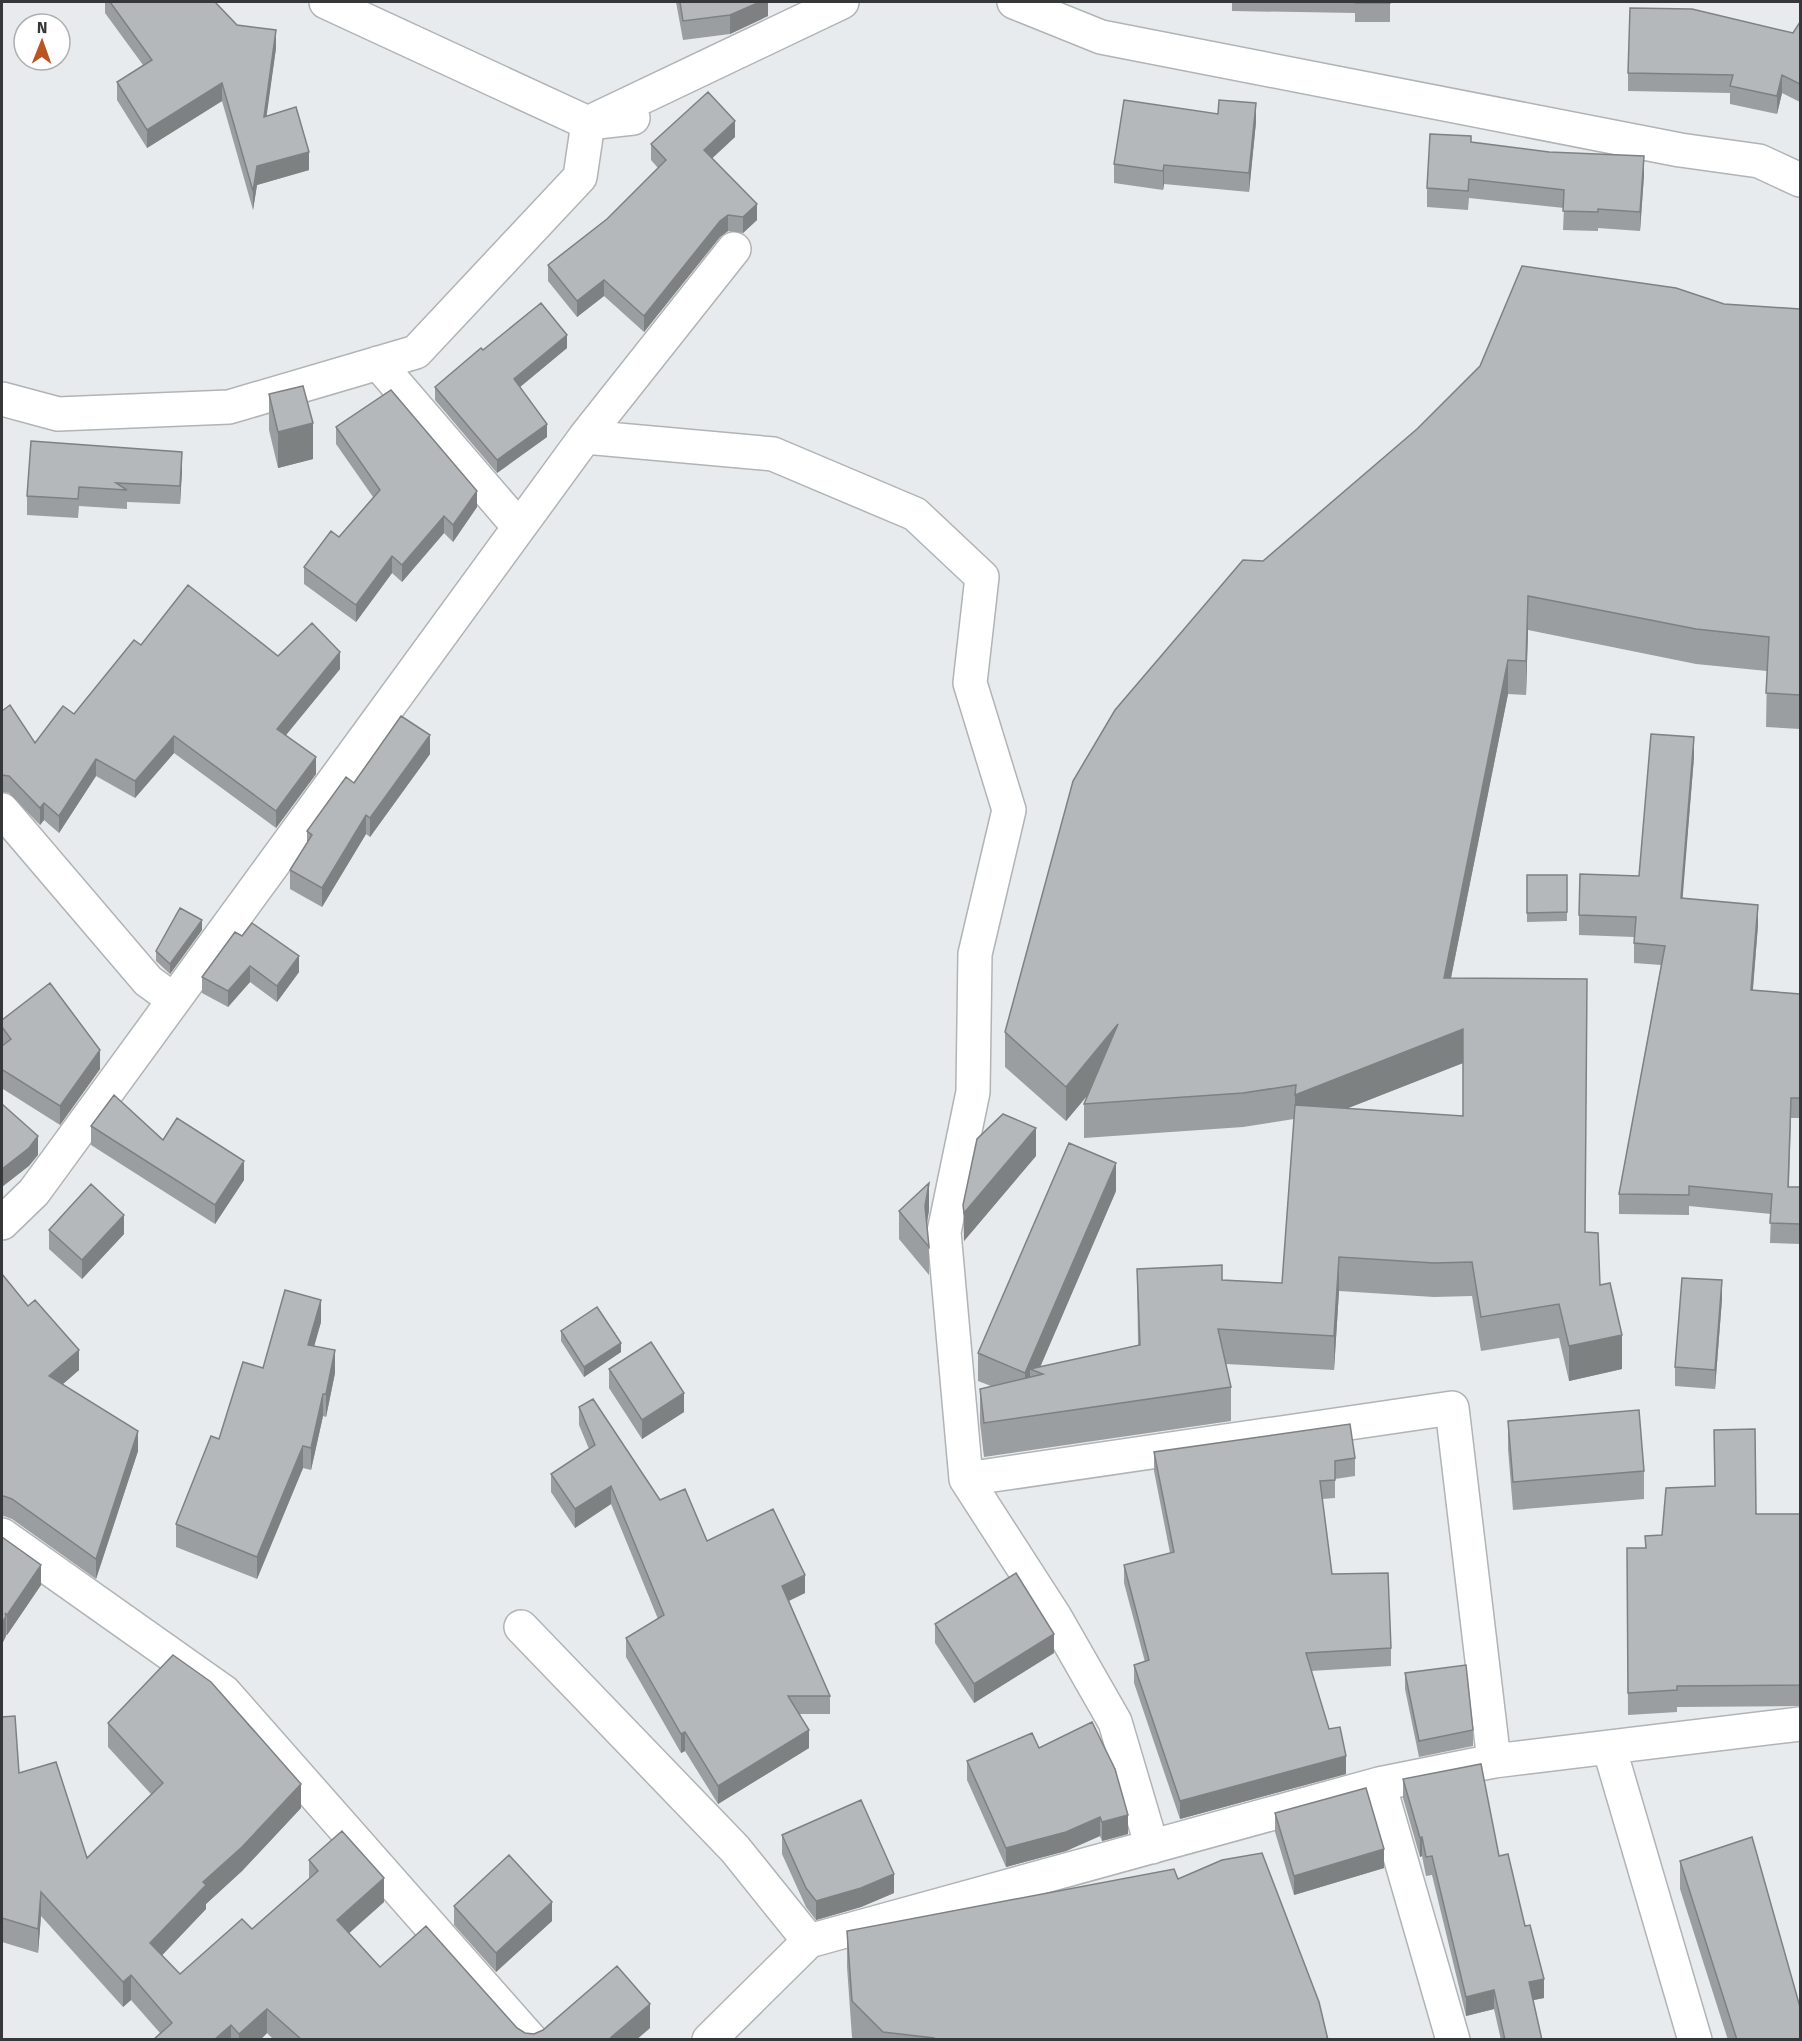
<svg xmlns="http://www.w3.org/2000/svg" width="1802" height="2041" viewBox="0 0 1802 2041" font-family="'Fira Sans',sans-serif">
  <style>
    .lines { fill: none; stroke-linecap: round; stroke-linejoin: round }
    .minor-casing { stroke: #b0b4b5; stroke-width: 36 }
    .minor { stroke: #fff; stroke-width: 33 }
    .wall { fill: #9b9ea0; fill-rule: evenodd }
    .shaded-wall { fill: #7e8182 }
    .building { fill: #b4b8ba; stroke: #7e8182; stroke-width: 1.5 }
  </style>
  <rect width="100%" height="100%" fill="#e7ebed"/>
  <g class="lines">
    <defs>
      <path id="minor" d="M 1014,2 L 1101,37 L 1680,150 L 1759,161 L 1800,180
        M 633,118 L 588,123 L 842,2
        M 378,363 L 519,527
        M 2,399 L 58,414 L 229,407 L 416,352 L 580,177 L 588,123 L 326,2
        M 585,437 L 734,249
        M 2,810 L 148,981 L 174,1000
        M 2,1223 L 34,1192 L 585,437 L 773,454 L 915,514 L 982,577 L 970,683 L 1009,810 L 975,954 L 973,1092 L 944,1232 L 966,1479 L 1055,1617 L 1115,1722 L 1152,1847
        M 966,1479 L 1452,1408 L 1494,1761 L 1800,1724
        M 2,1535 L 224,1692 L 531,2040
        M 521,1627 L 735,1849 L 809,1941
        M 1609,1747 L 1695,2040
        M 1379,1784 L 1453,2040
        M 709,2040 L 809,1941 L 1379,1784 L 1494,1761"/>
    </defs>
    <!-- minor casing -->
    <use href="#minor" class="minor-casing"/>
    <!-- minor -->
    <use href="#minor" class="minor"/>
  </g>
  <!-- wall -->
  <path class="wall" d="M 105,2 L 215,2 L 237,25 L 276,48 L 266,116 L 309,170 L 257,185 L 253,210 L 222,101 L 147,148 L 117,100 L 117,82 L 143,65 L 105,13 Z
    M 676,2 L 768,2 L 768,16 L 730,34 L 683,40 Z
    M 1232,2 L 1390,2 L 1390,22 L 1355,22 L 1355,13 L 1232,11 Z
    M 1800,22 L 1800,102 L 1782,93 L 1777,114 L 1730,104 L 1730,93 L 1628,91 L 1628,73 L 1793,33 Z
    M 1256,122 L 1249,192 L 1164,184 L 1163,190 L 1114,183 L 1114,164 Z
    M 735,137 L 712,158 L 757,220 L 743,233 L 728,231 L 720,237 L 644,332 L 604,296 L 577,317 L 548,281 L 548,265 L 607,219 L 658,168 L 651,160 L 651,144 Z
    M 1471,142 L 1644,175 L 1640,231 L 1598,228 L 1598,231 L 1563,230 L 1564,208 L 1469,198 L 1468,210 L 1427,207 L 1427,188 Z
    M 1724,304 L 1800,309 L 1800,729 L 1766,727 L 1767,671 L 1696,664 L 1528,630 L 1526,695 L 1508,694 L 1451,978 L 1585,1232 L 1622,1369 L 1569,1381 L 1559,1338 L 1481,1351 L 1472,1296 L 1434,1297 L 1339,1291 L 1334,1370 L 1226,1364 L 1231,1387 L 1231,1421 L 984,1457 L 980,1423 L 980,1389 L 991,1386 L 978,1381 L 978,1353 L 1116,1191 L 1040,1367 L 1138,1345 L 1137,1269 L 1222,1280 L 1282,1283 L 1294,1119 L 1243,1127 L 1084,1138 L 1084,1104 L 1088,1095 L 1066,1121 L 1005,1067 L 1005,1032 L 1263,561 ZM 1463,1063 L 1463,1116 L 1348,1108 Z
    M 567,348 L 520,387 L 547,437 L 497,473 L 435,400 L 435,387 L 483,350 Z
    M 269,394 L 313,459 L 278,468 L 269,430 Z
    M 336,427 L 477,507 L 453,542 L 444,533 L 402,582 L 392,573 L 356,622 L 304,584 L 304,567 L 339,537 L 373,497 L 336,444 Z
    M 182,471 L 180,504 L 127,502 L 127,509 L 79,506 L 78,518 L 27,515 L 27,496 Z
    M 141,645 L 278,656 L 340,669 L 286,735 L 316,774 L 276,828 L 174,753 L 135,798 L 96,776 L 59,833 L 44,820 L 40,825 L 37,822 L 9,793 L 2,792 L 2,711 L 35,743 L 74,714 Z
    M 430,754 L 370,837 L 366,834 L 322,907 L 290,889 L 290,870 L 307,843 L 307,831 L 354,783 Z
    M 1694,757 L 1682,898 L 1758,925 L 1753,990 L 1800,994 L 1800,1118 L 1791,1118 L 1789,1187 L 1800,1187 L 1800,1244 L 1770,1243 L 1771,1214 L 1689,1206 L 1689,1215 L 1619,1214 L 1619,1194 L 1661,965 L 1634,963 L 1634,937 L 1579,935 L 1579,915 L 1639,876 Z
    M 1527,875 L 1567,875 L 1567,921 L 1527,922 Z
    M 202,930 L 170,974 L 156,961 L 156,951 Z
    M 235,932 L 299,972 L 277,1002 L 250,982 L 228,1007 L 202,993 L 202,977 Z
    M 2,1020 L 100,1069 L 60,1125 L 3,1089 L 2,1090 Z
    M 91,1126 L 163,1140 L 244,1180 L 215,1224 L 91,1145 Z
    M 1036,1156 L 964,1241 L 963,1205 Z
    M 929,1210 L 927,1224 L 929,1247 L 929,1275 L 899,1239 L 899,1211 Z
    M 49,1230 L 124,1234 L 82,1279 L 49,1249 Z
    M 2,1274 L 79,1370 L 63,1384 L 138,1451 L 96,1579 L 12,1519 L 4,1516 L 2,1517 Z
    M 1722,1299 L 1715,1389 L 1675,1386 L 1675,1367 Z
    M 321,1322 L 314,1346 L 335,1373 L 326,1417 L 323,1416 L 311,1470 L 303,1468 L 257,1579 L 176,1547 L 176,1524 L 219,1439 L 263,1368 Z
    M 561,1331 L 621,1352 L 584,1377 L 561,1341 Z
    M 609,1369 L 684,1412 L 642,1439 L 609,1388 Z
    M 579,1407 L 660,1500 L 707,1541 L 805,1593 L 789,1601 L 830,1696 L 830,1714 L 800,1714 L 809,1748 L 718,1804 L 685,1751 L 681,1753 L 626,1657 L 626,1638 L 658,1619 L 611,1504 L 575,1528 L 551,1492 L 551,1474 L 589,1449 L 579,1425 Z
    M 1508,1421 L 1644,1471 L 1644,1499 L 1513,1510 L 1508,1449 Z
    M 1154,1452 L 1355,1458 L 1355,1476 L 1335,1479 L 1335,1498 L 1322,1499 L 1332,1574 L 1391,1648 L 1391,1666 L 1311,1671 L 1329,1729 L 1346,1774 L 1180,1819 L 1134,1683 L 1134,1665 L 1145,1662 L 1124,1583 L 1124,1565 L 1170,1553 L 1154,1471 Z
    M 1756,1514 L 1800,1514 L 1800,1706 L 1677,1707 L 1677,1712 L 1628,1715 L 1627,1548 L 1645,1548 L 1662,1535 Z
    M 2,1537 L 41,1585 L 7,1635 L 6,1635 L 6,1636 L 2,1644 Z
    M 935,1624 L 1054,1653 L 974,1703 L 935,1643 Z
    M 1405,1673 L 1473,1730 L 1473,1746 L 1419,1757 L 1405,1689 Z
    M 2,1717 L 19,1773 L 87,1858 L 151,1794 L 108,1747 L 108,1723 L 301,1808 L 242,1871 L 206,1904 L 206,1909 L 162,1955 L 180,1974 L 252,1929 L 309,1879 L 309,1860 L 384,1902 L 349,1933 L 380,1967 L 517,2028 L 525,2033 L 534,2034 L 650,2028 L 636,2040 L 274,2040 L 267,2033 L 260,2040 L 153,2040 L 160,2033 L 131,2000 L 123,2007 L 41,1916 L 38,1953 L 2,1942 Z
    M 1039,1748 L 1128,1834 L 1102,1841 L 1100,1836 L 1066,1851 L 1006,1867 L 967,1780 L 967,1761 Z
    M 1403,1779 L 1499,1856 L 1525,1926 L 1544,1998 L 1533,2000 L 1542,2040 L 1501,2040 L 1494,2009 L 1466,2016 L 1432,1875 L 1426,1876 L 1422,1856 L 1420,1857 L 1403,1798 Z
    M 1275,1813 L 1384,1868 L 1294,1895 L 1275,1832 Z
    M 782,1835 L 894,1893 L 861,1907 L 816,1920 L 806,1907 L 782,1854 Z
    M 1680,1861 L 1800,2040 L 1728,2040 L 1680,1889 Z
    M 1178,1879 L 1328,2040 L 854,2040 L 852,2037 L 847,1967 L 847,1931 Z
    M 454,1906 L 552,1921 L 496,1972 L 454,1925 Z"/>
  <!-- shaded-wall -->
  <path class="shaded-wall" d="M 760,2 L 768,2 L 768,16 L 730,34 L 730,15 Z
    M 276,30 L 276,48 L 264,135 L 264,117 Z
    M 1782,75 L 1782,93 L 1777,114 L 1777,96 Z
    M 222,83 L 222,101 L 147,148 L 147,130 Z
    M 1256,103 L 1256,122 L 1249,192 L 1249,173 Z
    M 735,121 L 735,137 L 704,166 L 704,150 Z
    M 309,152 L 309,170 L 257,185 L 253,210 L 253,191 L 257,166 Z
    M 1644,156 L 1644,175 L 1640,231 L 1640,212 Z
    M 1164,165 L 1164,184 L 1163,190 L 1163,171 Z
    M 757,204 L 757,220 L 743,233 L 743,217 Z
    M 728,215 L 728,231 L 720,237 L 644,332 L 644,316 L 720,221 Z
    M 604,280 L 604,296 L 577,317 L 577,301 Z
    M 567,335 L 567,348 L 514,392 L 514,379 Z
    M 313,423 L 313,459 L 278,468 L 278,432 Z
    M 547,424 L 547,437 L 497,473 L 497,460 Z
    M 182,452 L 182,471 L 180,504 L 180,486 Z
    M 477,491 L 477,507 L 453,542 L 453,525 Z
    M 444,516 L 444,533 L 402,582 L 402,565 Z
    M 392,556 L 392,573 L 356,622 L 356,605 Z
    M 1528,596 L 1528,630 L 1526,695 L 1526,661 Z
    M 340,652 L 340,669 L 277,746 L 277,729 Z
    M 1508,660 L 1508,694 L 1444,1012 L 1444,978 Z
    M 430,735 L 430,754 L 370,837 L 370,818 Z
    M 174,736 L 174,753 L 135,798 L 135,781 Z
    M 1694,737 L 1694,757 L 1681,918 L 1681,898 Z
    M 316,757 L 316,774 L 276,828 L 276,811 Z
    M 96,759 L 96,776 L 59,833 L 59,816 Z
    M 44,803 L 44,820 L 40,825 L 40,808 Z
    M 366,815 L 366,834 L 322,907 L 322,888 Z
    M 1758,905 L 1758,925 L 1751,1010 L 1751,990 Z
    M 202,920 L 202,930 L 170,974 L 170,964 Z
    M 299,956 L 299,972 L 277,1002 L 277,986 Z
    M 250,966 L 250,982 L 228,1007 L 228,991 Z
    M 1118,1024 L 1118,1058 L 1066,1121 L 1066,1087 Z
    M 1463,1029 L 1463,1063 L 1295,1129 L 1295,1095 Z
    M 100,1050 L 100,1069 L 60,1125 L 60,1106 Z
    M 3,1070 L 3,1089 L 2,1090 L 2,1072 Z
    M 1036,1128 L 1036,1156 L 964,1241 L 964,1213 Z
    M 38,1136 L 38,1155 L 29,1166 L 2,1187 L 2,1169 Z
    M 244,1161 L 244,1180 L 215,1224 L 215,1205 Z
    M 1116,1163 L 1116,1191 L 1038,1372 L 1030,1369 L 1030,1389 L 1025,1401 L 1025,1373 Z
    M 929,1183 L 929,1210 L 925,1233 L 925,1206 Z
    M 124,1215 L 124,1234 L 82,1279 L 82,1260 Z
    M 1339,1257 L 1339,1291 L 1334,1370 L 1334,1336 Z
    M 1722,1280 L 1722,1299 L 1715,1389 L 1715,1370 Z
    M 321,1300 L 321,1322 L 308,1368 L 308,1345 Z
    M 1622,1335 L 1622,1369 L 1569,1381 L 1569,1346 Z
    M 621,1343 L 621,1352 L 584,1377 L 584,1367 Z
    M 79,1350 L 79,1370 L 49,1396 L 49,1376 Z
    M 335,1350 L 335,1373 L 326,1417 L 326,1394 Z
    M 684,1393 L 684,1412 L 642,1439 L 642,1420 Z
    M 323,1394 L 323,1416 L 311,1470 L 311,1448 Z
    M 138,1431 L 138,1451 L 96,1579 L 96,1559 Z
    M 303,1446 L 303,1468 L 257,1579 L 257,1557 Z
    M 611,1486 L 611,1504 L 575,1528 L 575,1509 Z
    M 41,1565 L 41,1585 L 7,1635 L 7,1615 Z
    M 805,1575 L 805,1593 L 782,1604 L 782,1586 Z
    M 6,1616 L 6,1636 L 2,1644 L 2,1623 Z
    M 1054,1634 L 1054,1653 L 974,1703 L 974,1684 Z
    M 809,1730 L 809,1748 L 718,1804 L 718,1786 Z
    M 685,1732 L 685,1751 L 681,1753 L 681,1734 Z
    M 1346,1756 L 1346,1774 L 1180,1819 L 1180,1801 Z
    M 301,1784 L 301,1808 L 242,1871 L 206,1904 L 206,1909 L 150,1968 L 150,1943 L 203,1882 Z
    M 1128,1815 L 1128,1834 L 1102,1841 L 1102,1822 Z
    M 1100,1817 L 1100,1836 L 1066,1851 L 1006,1867 L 1006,1848 Z
    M 1422,1837 L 1422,1856 L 1420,1857 L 1420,1838 Z
    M 1384,1849 L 1384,1868 L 1294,1895 L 1294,1876 Z
    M 894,1874 L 894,1893 L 861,1907 L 816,1920 L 816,1901 Z
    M 384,1878 L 384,1902 L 337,1944 L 337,1920 Z
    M 41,1892 L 41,1916 L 38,1953 L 38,1929 Z
    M 552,1902 L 552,1921 L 496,1972 L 496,1953 Z
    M 131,1975 L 131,2000 L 123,2007 L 123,1982 Z
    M 1544,1979 L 1544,1998 L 1529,2001 L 1529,1982 Z
    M 1494,1990 L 1494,2009 L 1466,2016 L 1466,1997 Z
    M 650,2004 L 650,2028 L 636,2040 L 608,2040 Z
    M 267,2009 L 267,2033 L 260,2040 L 239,2040 L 239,2034 Z
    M 231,2025 L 231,2040 L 214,2040 Z"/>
  <!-- building -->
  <path class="building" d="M 110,2 L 215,2 L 237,25 L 276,30 L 264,117 L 296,107 L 309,152 L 257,166 L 253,191 L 222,83 L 147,130 L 117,82 L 152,60 Z
    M 680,2 L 760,2 L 730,15 L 683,21 Z
    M 1355,2 L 1390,2 L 1390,3 L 1355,3 Z
    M 1630,8 L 1692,9 L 1793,33 L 1800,22 L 1800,84 L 1782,75 L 1777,96 L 1730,86 L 1733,75 L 1628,73 Z
    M 708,92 L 735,121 L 704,150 L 757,204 L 743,217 L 728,215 L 720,221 L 644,316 L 604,280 L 577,301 L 548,265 L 607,219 L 666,160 L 651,144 Z
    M 1124,100 L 1218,114 L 1219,100 L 1256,103 L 1249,173 L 1164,165 L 1163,171 L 1114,164 Z
    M 1430,134 L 1471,136 L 1471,142 L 1549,152 L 1644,156 L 1640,212 L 1598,209 L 1598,212 L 1563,211 L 1564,190 L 1469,179 L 1468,191 L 1427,188 Z
    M 1522,266 L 1676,288 L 1724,304 L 1800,309 L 1800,695 L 1766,693 L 1769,637 L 1696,629 L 1528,596 L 1526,661 L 1508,660 L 1444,978 L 1587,979 L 1585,1232 L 1598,1233 L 1600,1285 L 1610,1283 L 1622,1335 L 1569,1346 L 1559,1304 L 1481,1317 L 1472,1262 L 1434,1263 L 1339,1257 L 1334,1336 L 1218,1329 L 1231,1387 L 984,1423 L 980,1389 L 1043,1374 L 1030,1369 L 1140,1345 L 1137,1269 L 1222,1265 L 1222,1280 L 1282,1283 L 1295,1105 L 1463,1116 L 1463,1029 L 1295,1095 L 1296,1085 L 1243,1093 L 1084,1104 L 1118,1024 L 1066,1087 L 1005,1032 L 1073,781 L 1115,710 L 1243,560 L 1263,561 L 1417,429 L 1480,366 Z
    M 541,303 L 567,335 L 514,379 L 547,424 L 497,460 L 435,387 L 481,348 L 483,350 Z
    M 303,386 L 313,423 L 278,432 L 269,394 Z
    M 391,390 L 477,491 L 453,525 L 444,516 L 402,565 L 392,556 L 356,605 L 304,567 L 331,531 L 339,537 L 380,490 L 336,427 Z
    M 31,441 L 182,452 L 180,486 L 116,483 L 127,490 L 79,487 L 78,499 L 27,496 Z
    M 188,585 L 278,656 L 312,623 L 340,652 L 277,729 L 316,757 L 276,811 L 174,736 L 135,781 L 96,759 L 59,816 L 44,803 L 40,808 L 9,776 L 2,775 L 2,711 L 10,705 L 35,743 L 63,706 L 74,714 L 134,640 L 141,645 Z
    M 401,716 L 430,735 L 370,818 L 366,815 L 322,888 L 290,870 L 312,835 L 307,831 L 346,777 L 354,783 Z
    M 1651,734 L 1694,737 L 1681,898 L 1758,905 L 1751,990 L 1800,994 L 1800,1098 L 1791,1098 L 1788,1187 L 1800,1187 L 1800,1224 L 1770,1223 L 1772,1194 L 1689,1186 L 1689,1195 L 1619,1194 L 1665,946 L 1634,943 L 1636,917 L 1579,915 L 1580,874 L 1639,876 Z
    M 1527,875 L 1567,875 L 1567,912 L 1527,913 Z
    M 180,908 L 202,920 L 170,964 L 156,951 Z
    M 252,923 L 299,956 L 277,986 L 250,966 L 228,991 L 202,977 L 235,932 L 242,936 Z
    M 50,983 L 100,1050 L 60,1106 L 3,1070 L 2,1072 L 2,1046 L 11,1039 L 2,1027 L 2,1020 Z
    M 114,1095 L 163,1140 L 177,1118 L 244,1161 L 215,1205 L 91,1126 Z
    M 2,1104 L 38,1136 L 29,1148 L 2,1169 Z
    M 1003,1114 L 1036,1128 L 964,1213 L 963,1205 L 977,1139 Z
    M 1069,1143 L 1116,1163 L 1025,1373 L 978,1353 Z
    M 929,1183 L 925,1206 L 929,1247 L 899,1211 Z
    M 91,1184 L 124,1215 L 82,1260 L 49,1230 Z
    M 2,1274 L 28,1306 L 35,1300 L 79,1350 L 49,1376 L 138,1431 L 96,1559 L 12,1499 L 4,1496 L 2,1497 Z
    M 1682,1278 L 1722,1280 L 1715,1370 L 1675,1367 Z
    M 285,1290 L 321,1300 L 308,1345 L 335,1350 L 326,1394 L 323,1394 L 311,1448 L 303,1446 L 257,1557 L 176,1524 L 211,1436 L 219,1439 L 243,1362 L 263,1368 Z
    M 597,1307 L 621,1343 L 584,1367 L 561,1331 Z
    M 651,1342 L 684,1393 L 642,1420 L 609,1369 Z
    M 593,1399 L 660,1500 L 685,1489 L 707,1541 L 773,1509 L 805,1575 L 782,1586 L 830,1696 L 788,1696 L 809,1730 L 718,1786 L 685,1732 L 681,1734 L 626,1638 L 664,1615 L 611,1486 L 575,1509 L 551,1474 L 595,1445 L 579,1407 Z
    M 1639,1410 L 1644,1471 L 1513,1482 L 1508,1421 Z
    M 1350,1424 L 1355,1458 L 1335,1461 L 1335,1480 L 1320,1481 L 1332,1574 L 1388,1573 L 1391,1648 L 1306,1653 L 1329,1729 L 1340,1727 L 1346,1756 L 1180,1801 L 1134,1665 L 1149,1660 L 1124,1565 L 1174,1552 L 1154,1452 Z
    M 1755,1429 L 1756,1514 L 1800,1514 L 1800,1685 L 1677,1686 L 1677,1690 L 1628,1693 L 1627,1548 L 1646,1548 L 1645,1536 L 1662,1535 L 1666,1488 L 1715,1486 L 1714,1430 Z
    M 2,1537 L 41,1565 L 7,1615 L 5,1613 L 6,1616 L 2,1623 Z
    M 1016,1573 L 1054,1634 L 974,1684 L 935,1624 Z
    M 173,1655 L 211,1682 L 301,1784 L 242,1847 L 203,1882 L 206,1885 L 150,1943 L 180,1974 L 242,1919 L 252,1929 L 318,1871 L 309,1860 L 342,1831 L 384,1878 L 337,1920 L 380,1967 L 426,1926 L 517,2028 L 525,2033 L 534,2034 L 543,2030 L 617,1966 L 650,2004 L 608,2040 L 302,2040 L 267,2009 L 239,2034 L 231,2025 L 214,2040 L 153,2040 L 172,2023 L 131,1975 L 123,1982 L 41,1892 L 38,1929 L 2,1918 L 2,1717 L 15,1716 L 19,1773 L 56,1762 L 87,1858 L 163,1783 L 108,1723 Z
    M 1466,1665 L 1473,1730 L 1419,1741 L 1405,1673 Z
    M 1092,1722 L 1115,1769 L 1128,1815 L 1102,1822 L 1100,1817 L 1066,1832 L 1006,1848 L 967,1761 L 1032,1733 L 1039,1748 Z
    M 1481,1764 L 1499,1856 L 1508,1854 L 1525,1926 L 1530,1925 L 1544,1979 L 1529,1982 L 1542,2040 L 1505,2040 L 1494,1990 L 1466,1997 L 1432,1856 L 1426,1857 L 1422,1837 L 1420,1838 L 1403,1779 Z
    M 1366,1788 L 1384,1849 L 1294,1876 L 1275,1813 Z
    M 861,1800 L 894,1874 L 861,1888 L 816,1901 L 806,1888 L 782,1835 Z
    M 1752,1837 L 1800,2007 L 1800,2040 L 1737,2040 L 1680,1861 Z
    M 1262,1853 L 1319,2002 L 1328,2040 L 934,2040 L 934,2038 L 883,2032 L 852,2001 L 847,1931 L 1174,1869 L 1178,1879 L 1222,1860 Z
    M 509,1855 L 552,1902 L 496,1953 L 454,1906 Z"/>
  <!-- border -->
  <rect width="1802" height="2041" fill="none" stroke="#353738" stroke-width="6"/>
  <!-- north arrow -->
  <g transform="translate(42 42) rotate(1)"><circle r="28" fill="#ffffff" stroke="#aeafaf" stroke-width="1.5"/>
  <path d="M0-4.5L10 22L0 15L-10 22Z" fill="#b95425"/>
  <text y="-9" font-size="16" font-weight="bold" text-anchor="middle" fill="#353738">N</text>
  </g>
</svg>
